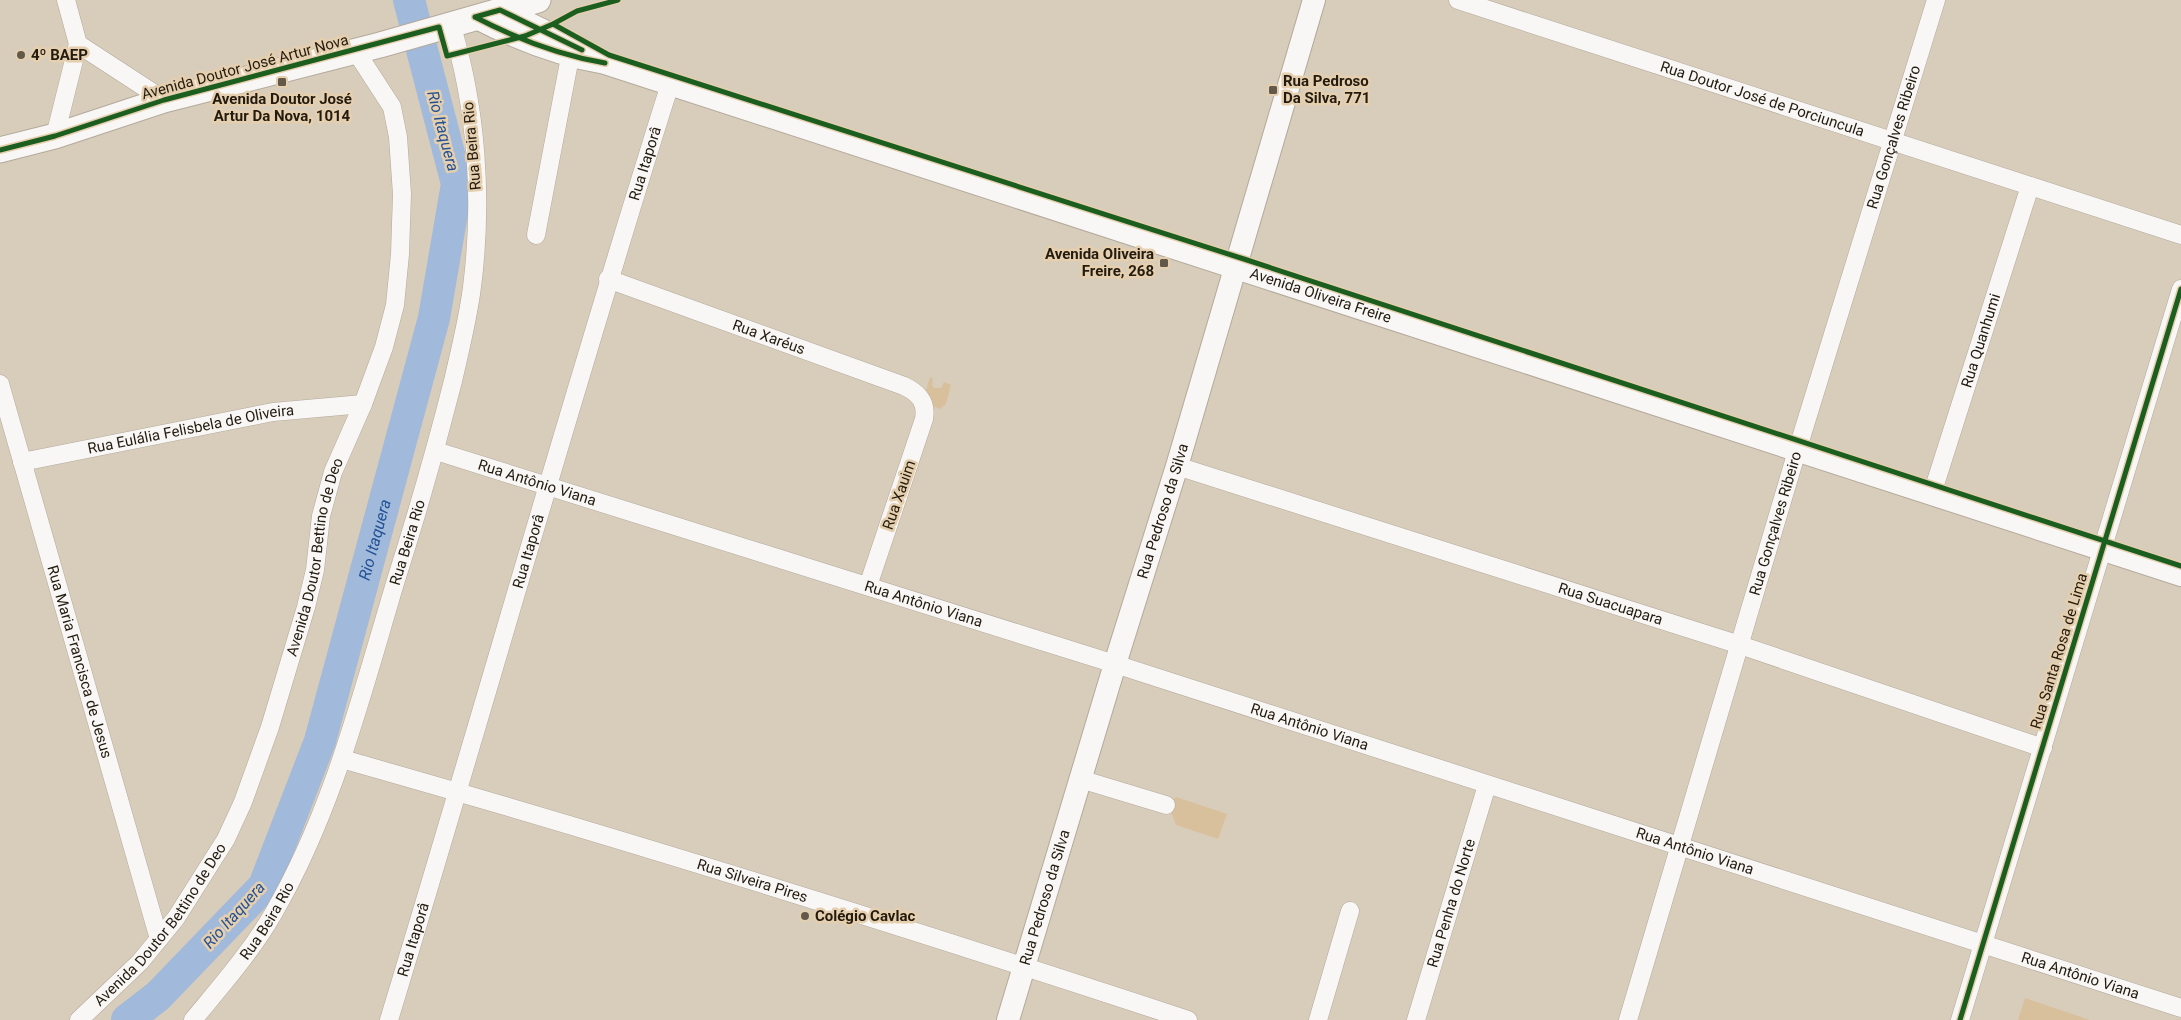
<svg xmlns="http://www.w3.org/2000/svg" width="2181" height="1020" viewBox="0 0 2181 1020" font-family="Roboto,sans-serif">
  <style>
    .green { fill: #d9c09d }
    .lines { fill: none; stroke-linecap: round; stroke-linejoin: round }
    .river { stroke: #a1b9db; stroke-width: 32 }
    .minor-casing { stroke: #b3aa9c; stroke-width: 19 }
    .tertiary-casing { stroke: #b3aa9c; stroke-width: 24 }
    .secondary-casing { stroke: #b3aa9c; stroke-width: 27 }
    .minor { stroke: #f9f7f5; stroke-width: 18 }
    .tertiary { stroke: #f9f7f5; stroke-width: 22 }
    .secondary { stroke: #f9f7f5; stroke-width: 25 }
    .cycleway-casing { stroke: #e5cfae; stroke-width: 8 }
    .cycleway { stroke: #1b5e20; stroke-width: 5 }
    .poi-dot { fill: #62594b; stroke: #e5cfae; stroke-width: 2 }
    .labels { text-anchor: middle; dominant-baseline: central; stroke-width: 5; stroke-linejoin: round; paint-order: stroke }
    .poi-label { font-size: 15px; font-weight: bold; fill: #231b0f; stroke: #e5cfae; text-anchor: start }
    .street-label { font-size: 15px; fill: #231b0f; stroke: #e5cfae }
    .water-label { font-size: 16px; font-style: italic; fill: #225295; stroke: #e5cfae }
  </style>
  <rect width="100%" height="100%" fill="#d8ccbb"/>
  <!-- green -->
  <path class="green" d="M 930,377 L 933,379 L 932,385 L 934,388 L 941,388 L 944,382 L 951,385 L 946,404 L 940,409 L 926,403 L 925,394 Z
    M 1176,797 L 1227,814 L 1218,839 L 1176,825 L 1172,814 L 1168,811 L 1172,800 Z
    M 2025,998 L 2090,1020 L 2018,1020 Z"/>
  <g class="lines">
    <!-- river -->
    <path class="river" id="s1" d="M 127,1020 L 158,996 L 264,886 L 320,741 L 434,318 L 457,184 L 409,0"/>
    <defs>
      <g id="minor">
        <path d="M 66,0 L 78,44"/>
        <path id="s2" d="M 1458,0 L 2181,235"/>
        <path d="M 55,136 L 78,44 L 164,100"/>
        <path d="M 536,235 L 570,57"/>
        <path id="s3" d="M 608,279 L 904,386 C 919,393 927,402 924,419 L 868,586"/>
        <path id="s4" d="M 0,384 L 159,939"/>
        <path id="s5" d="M 436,451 L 1115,664 L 2181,1008"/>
        <path id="s6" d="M 22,462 L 273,412 L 363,404"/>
        <path id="s7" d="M 1177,466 L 1740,645 L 2043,748"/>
        <path id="s8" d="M 1932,494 L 2030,186"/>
        <path id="s9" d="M 342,759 C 626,839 908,928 1188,1020"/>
        <path d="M 1080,779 L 1166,805"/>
        <path id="s10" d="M 79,1020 L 140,962 L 176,918 L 226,839 L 243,802 L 270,727 L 306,607 L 315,570 L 321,516 L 333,472 L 363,404 L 384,347 L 395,305 L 400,254 L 402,194 L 398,137 L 392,107 L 355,50"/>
        <path id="s11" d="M 193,1020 C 221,986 251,952 273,914 C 333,811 362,693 396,580 C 417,514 436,448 453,381 C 460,350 468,319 472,287 C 483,201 477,108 451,24"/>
        <path id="s12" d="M 389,1020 C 484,708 572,394 670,84"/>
        <path d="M 1318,1020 L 1350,911"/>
        <path id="s13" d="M 1416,1020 L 1487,785"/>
        <path id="s14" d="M 1628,1020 L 1797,451 L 1936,0"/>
        <path d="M 1960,1020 L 2181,289"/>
      </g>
      <g id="tertiary">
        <path d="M 500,10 L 580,48"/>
        <path id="s15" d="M 475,17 C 517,39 558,55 605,63 L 2181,575"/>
        <path id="s16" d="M 1008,1020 L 1115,664 L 1177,466 L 1314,0"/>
      </g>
      <path id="secondary" d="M 0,150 L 55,136 L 164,100 L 380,45 L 538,0"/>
    </defs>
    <!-- minor casing -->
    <use href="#minor" class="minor-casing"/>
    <!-- tertiary casing -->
    <use href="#tertiary" class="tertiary-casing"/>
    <!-- secondary casing -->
    <use href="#secondary" class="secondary-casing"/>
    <!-- minor -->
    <use href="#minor" class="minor"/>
    <!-- tertiary -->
    <use href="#tertiary" class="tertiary"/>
    <!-- secondary -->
    <use href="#secondary" class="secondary"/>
    <defs>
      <path id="cycleway" d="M 475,17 L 500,10 L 582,50
        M 475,17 C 517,39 558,55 605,63
        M 553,24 L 609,55 L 1247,260 L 2181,566
        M 0,150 L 55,136 L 164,100 L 439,27 L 447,56 L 525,36 L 553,24 L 577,11 L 618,0
        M 1960,1020 L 2181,289"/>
    </defs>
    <!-- cycleway casing -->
    <use href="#cycleway" class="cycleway-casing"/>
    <!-- cycleway -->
    <use href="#cycleway" class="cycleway"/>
  </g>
  <!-- markers -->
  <g class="poi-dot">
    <circle cx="21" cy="55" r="5"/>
    <rect x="277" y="77" width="10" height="10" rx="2.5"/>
    <rect x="1268" y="85" width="10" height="10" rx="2.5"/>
    <rect x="1159" y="258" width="10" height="10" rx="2.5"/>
    <circle cx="805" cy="916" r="5"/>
  </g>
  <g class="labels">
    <!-- poi labels -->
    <g class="poi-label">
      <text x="31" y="55">4º BAEP</text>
      <text x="1283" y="81">Rua Pedroso<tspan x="1283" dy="17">Da Silva, 771</tspan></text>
      <text x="282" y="99" text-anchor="middle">Avenida Doutor José<tspan x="282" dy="17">Artur Da Nova, 1014</tspan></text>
      <text x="1154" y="254" text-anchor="end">Avenida Oliveira<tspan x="1154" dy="17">Freire, 268</tspan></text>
      <text x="815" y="916">Colégio Cavlac</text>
    </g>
    <!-- street labels -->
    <g class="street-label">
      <text transform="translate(245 67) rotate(-15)">Avenida Doutor José Artur Nova</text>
      <text stroke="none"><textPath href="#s2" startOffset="320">Rua Doutor José de Porciuncula</textPath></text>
      <text stroke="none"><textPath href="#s14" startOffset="922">Rua Gonçalves Ribeiro</textPath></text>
      <text transform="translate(472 146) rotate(-95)">Rua Beira Rio</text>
      <text stroke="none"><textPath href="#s12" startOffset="894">Rua Itaporâ</textPath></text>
      <text stroke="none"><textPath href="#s15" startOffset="891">Avenida Oliveira Freire</textPath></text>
      <text stroke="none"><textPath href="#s3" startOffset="171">Rua Xaréus</textPath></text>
      <text stroke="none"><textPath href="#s8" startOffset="161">Rua Quanhumi</textPath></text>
      <text stroke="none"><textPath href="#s6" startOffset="172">Rua Eulália Felisbela de Oliveira</textPath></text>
      <text stroke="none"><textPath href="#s5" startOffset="106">Rua Antônio Viana</textPath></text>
      <text transform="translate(899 495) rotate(-71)">Rua Xauim</text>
      <text stroke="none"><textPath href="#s16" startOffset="532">Rua Pedroso da Silva</textPath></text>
      <text stroke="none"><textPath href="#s14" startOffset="518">Rua Gonçalves Ribeiro</textPath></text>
      <text stroke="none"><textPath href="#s11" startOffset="529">Rua Beira Rio</textPath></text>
      <text stroke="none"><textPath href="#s12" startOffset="489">Rua Itaporâ</textPath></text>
      <text stroke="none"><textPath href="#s10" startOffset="531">Avenida Doutor Bettino de Deo</textPath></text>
      <text stroke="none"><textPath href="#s5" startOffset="511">Rua Antônio Viana</textPath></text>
      <text stroke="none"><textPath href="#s7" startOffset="455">Rua Suacuapara</textPath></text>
      <text transform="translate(2059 651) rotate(-73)">Rua Santa Rosa de Lima</text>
      <text stroke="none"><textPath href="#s4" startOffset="289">Rua Maria Francisca de Jesus</textPath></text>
      <text stroke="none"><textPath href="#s5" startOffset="916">Rua Antônio Viana</textPath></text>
      <text stroke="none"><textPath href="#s5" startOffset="1321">Rua Antônio Viana</textPath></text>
      <text stroke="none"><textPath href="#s9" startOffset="428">Rua Silveira Pires</textPath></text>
      <text stroke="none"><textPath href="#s16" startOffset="128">Rua Pedroso da Silva</textPath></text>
      <text stroke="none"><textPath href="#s13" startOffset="122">Rua Penha do Norte</textPath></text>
      <text stroke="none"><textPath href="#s11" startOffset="124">Rua Beira Rio</textPath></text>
      <text stroke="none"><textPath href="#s10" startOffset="126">Avenida Doutor Bettino de Deo</textPath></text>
      <text stroke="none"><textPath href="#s12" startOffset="84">Rua Itaporâ</textPath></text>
      <text stroke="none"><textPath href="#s5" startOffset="1726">Rua Antônio Viana</textPath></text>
    </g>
    <!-- water labels -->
    <g class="water-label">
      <text transform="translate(443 131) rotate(75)">Rio Itaquera</text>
      <text stroke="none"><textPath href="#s1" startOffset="556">Rio Itaquera</textPath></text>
      <text transform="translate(234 915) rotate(-48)">Rio Itaquera</text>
    </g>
  </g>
</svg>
